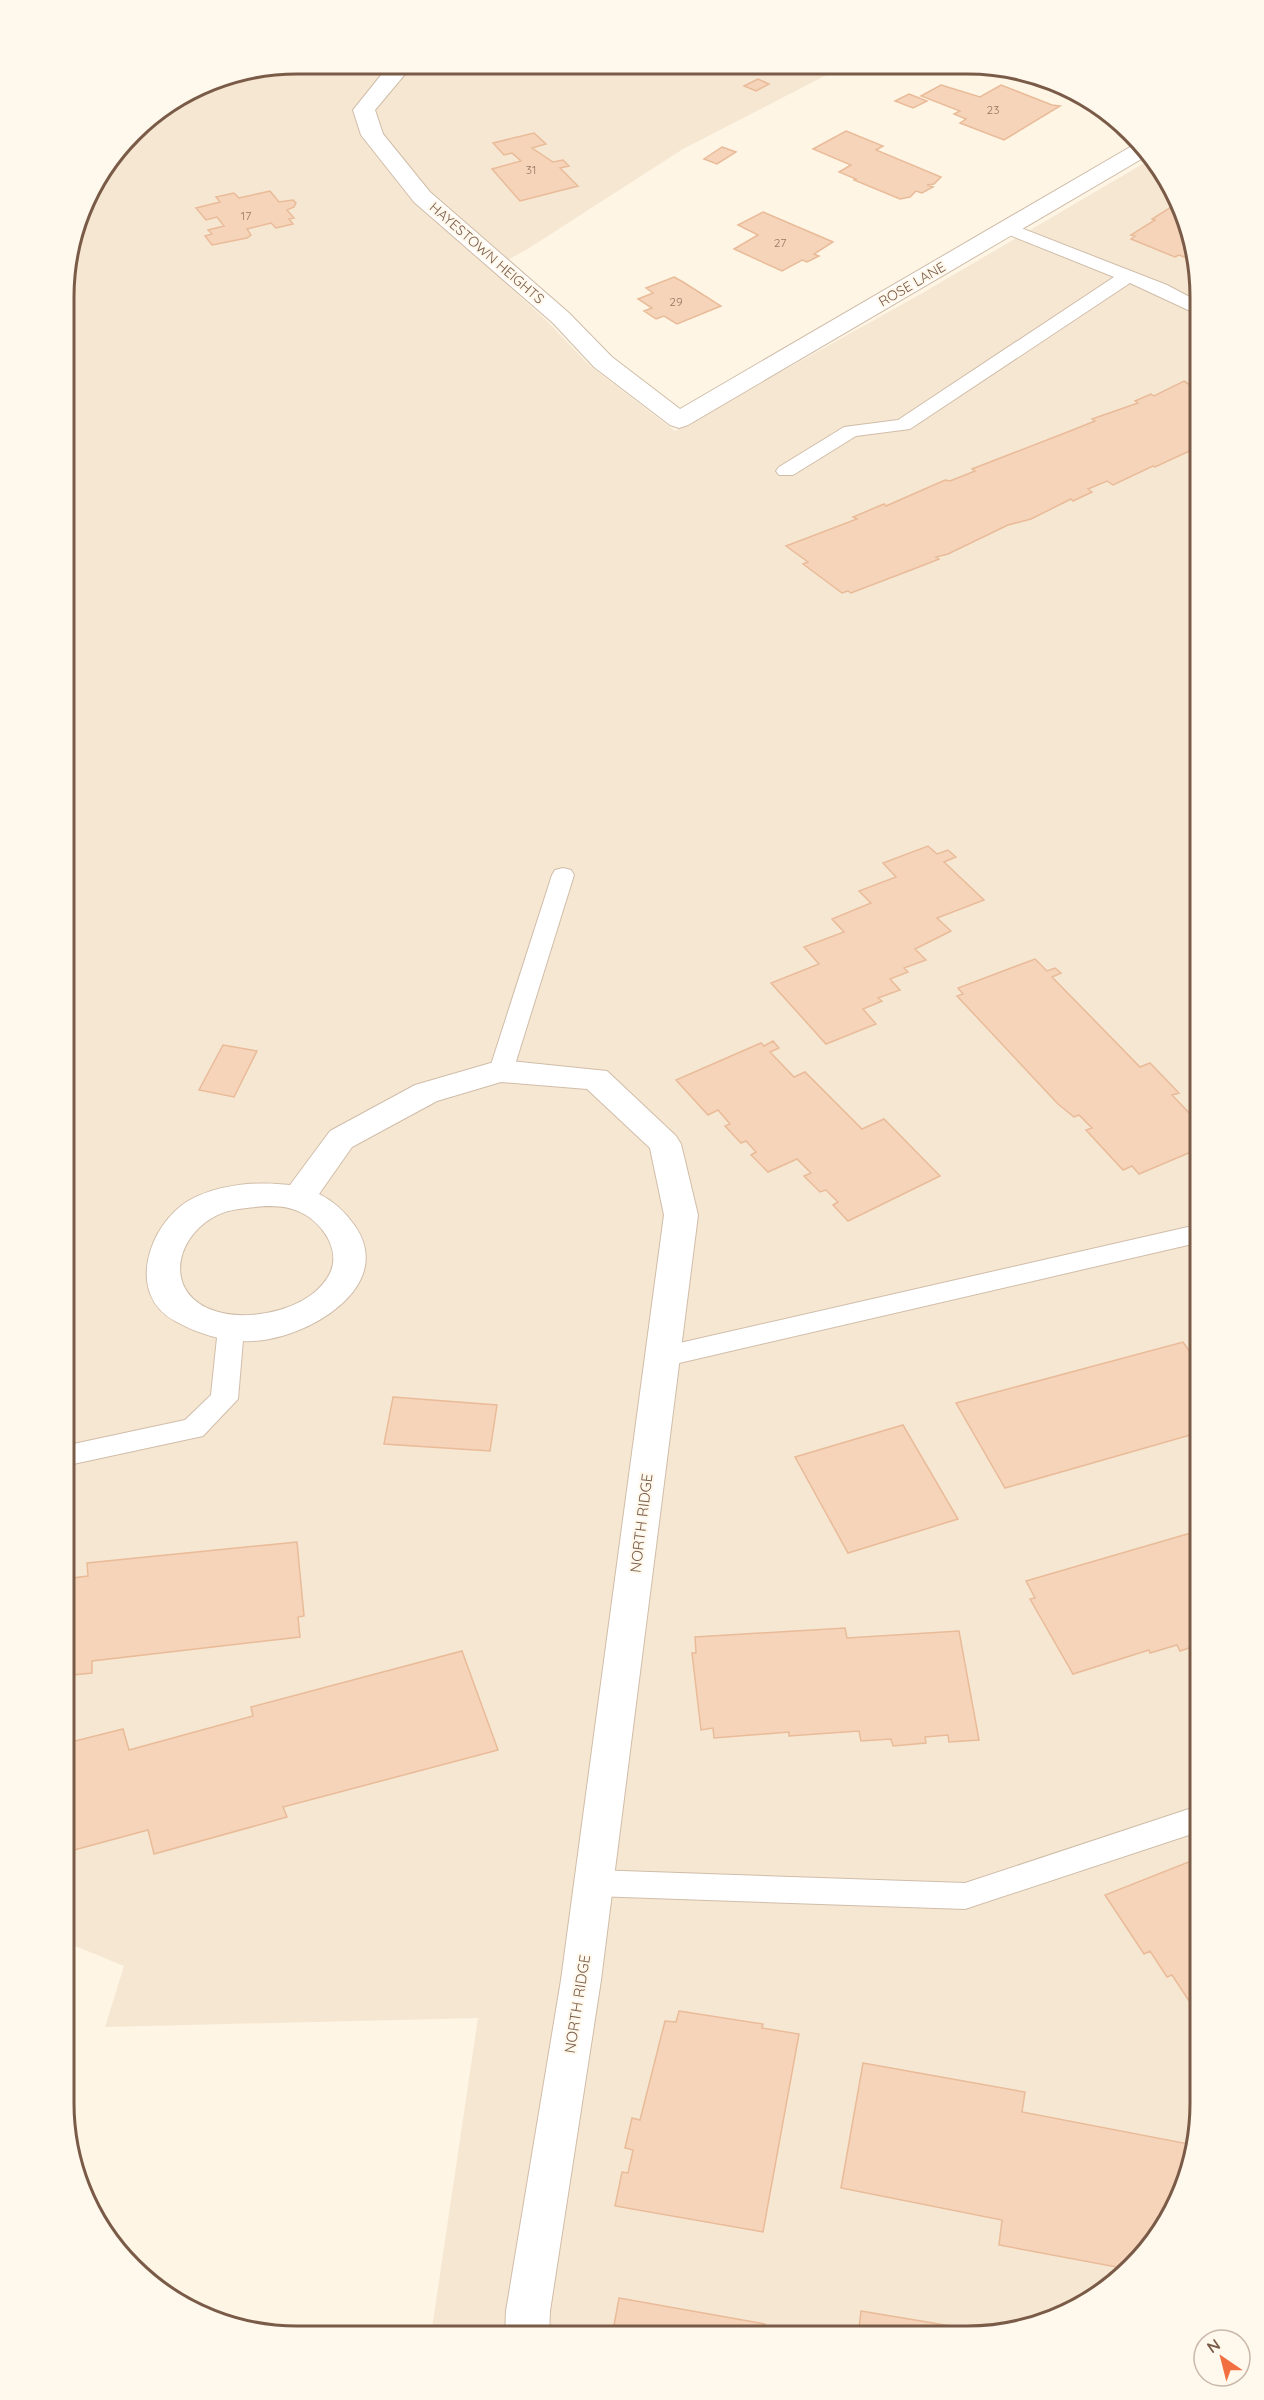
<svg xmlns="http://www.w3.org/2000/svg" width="1264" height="2400" viewBox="0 0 1264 2400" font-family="Quicksand,sans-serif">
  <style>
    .residential { fill: #f6e7d2 }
    .building { fill: #f5d4ba; stroke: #e9bb99; stroke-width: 1.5 }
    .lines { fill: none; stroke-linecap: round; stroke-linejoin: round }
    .lane-casing { stroke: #d0bda9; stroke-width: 2 }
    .street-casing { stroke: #d0bda9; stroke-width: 2 }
    .lane { fill: #fff; fill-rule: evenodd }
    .street { fill: #fff; fill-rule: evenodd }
    .labels { text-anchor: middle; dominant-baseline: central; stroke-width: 4.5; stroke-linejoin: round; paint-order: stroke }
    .number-label { font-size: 12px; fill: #987964 }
    .far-street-label { font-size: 14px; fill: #795b47; stroke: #fff8ec }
    .street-label { font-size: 15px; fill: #795b47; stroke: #fff8ec }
    .rim { fill: none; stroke: #795b47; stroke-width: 3 }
  </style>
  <rect width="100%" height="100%" fill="#fef5e4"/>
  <!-- residential -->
  <path class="residential" d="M 297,63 L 844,66 L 683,149 L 526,250 L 490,269 L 548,322 L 589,365 L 675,431 L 919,295 L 1153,158 L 1162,167 L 1189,222 L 1201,297 L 1200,2119 L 1183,2192 L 1152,2246 L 1097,2297 L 1042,2325 L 967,2337 L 431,2335 L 478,2018 L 105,2027 L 124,1966 L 63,1941 L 65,267 L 87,193 L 142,121 L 208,81 Z"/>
  <!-- building -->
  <path class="building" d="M 758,79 L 769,84 L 756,91 L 744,86 Z
    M 941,85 L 980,97 L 1001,85 L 1052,105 L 1060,106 L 1004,140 L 960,123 L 966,119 L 954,114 L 960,111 L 921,96 Z
    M 909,94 L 927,101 L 913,108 L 895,101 Z
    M 846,131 L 883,146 L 876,150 L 941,177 L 934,184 L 927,185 L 933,187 L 922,193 L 916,191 L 910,197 L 900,199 L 854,180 L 856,179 L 839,172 L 851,165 L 813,149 Z
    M 534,133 L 546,144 L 532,148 L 553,162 L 563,160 L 569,166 L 560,168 L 578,186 L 520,201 L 492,169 L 521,161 L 512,153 L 504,155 L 493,143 Z
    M 722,147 L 736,152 L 717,164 L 704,159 Z
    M 270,191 L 279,202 L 293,200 L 296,203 L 294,207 L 287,210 L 294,218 L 289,219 L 293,224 L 276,228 L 271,223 L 247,229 L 251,235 L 247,238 L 212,245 L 205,236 L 212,234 L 208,230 L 224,226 L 217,217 L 206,220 L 196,208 L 220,202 L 216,197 L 234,193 L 239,198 Z
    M 1179,202 L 1189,222 L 1195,261 L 1179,255 L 1175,257 L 1131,239 L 1135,236 L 1131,235 L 1155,220 L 1152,219 Z
    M 763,212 L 833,242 L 814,254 L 819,256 L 807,262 L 802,260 L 782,271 L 734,249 L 758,235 L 738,225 Z
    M 674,277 L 683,282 L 721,306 L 677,324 L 664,316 L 656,319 L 644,311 L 652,308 L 638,299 L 653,293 L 646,288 Z
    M 1184,381 L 1201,392 L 1201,448 L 1196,448 L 1155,467 L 1153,466 L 1113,485 L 1107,481 L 1088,489 L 1092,492 L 1073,501 L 1071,499 L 1031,519 L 1008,525 L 948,554 L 936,557 L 939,559 L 911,570 L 851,593 L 848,591 L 842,593 L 803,564 L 808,562 L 786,546 L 857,519 L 853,517 L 884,504 L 886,506 L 945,480 L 950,481 L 975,471 L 972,469 L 1070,431 L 1095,421 L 1092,419 L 1138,403 L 1135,401 L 1151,394 L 1154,396 Z
    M 928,846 L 937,854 L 948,850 L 956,857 L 944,862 L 984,900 L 937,918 L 951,931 L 915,949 L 926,960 L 904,968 L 908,972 L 890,979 L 900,990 L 878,998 L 882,1001 L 863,1009 L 876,1024 L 826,1044 L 771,983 L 819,964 L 804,947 L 844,932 L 832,919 L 871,903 L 859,891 L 896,877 L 883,863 Z
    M 1035,959 L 1047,971 L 1055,968 L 1061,973 L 1052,977 L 1140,1067 L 1150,1063 L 1179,1093 L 1172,1095 L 1194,1118 L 1201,1115 L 1201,1142 L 1194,1145 L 1198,1149 L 1139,1174 L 1132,1166 L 1123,1170 L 1086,1130 L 1092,1128 L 1079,1115 L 1074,1117 L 1058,1104 L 957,996 L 963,994 L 958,988 Z
    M 773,1041 L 779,1048 L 770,1052 L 794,1077 L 805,1072 L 862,1129 L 884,1119 L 940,1176 L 848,1221 L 833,1205 L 838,1202 L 826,1190 L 820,1192 L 804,1176 L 811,1173 L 797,1159 L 768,1172 L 751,1155 L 756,1152 L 746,1141 L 741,1143 L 725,1126 L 730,1124 L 718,1110 L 708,1115 L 676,1080 L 761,1043 L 764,1046 Z
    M 223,1045 L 257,1051 L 234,1097 L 199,1090 Z
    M 1183,1342 L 1201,1368 L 1201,1432 L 1005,1488 L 956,1403 Z
    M 393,1397 L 497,1405 L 490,1451 L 384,1444 Z
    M 903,1425 L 958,1519 L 848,1553 L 795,1457 Z
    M 1201,1530 L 1201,1644 L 1180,1651 L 1177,1645 L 1150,1653 L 1149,1650 L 1073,1674 L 1030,1599 L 1035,1598 L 1026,1581 Z
    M 297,1542 L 304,1616 L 298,1617 L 300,1637 L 92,1661 L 92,1673 L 63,1676 L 64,1579 L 88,1576 L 87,1563 Z
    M 845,1628 L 847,1638 L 959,1631 L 979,1740 L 949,1742 L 948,1735 L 925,1737 L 926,1743 L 893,1746 L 891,1739 L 861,1741 L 859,1731 L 789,1736 L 789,1732 L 714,1738 L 713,1728 L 701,1730 L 692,1653 L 696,1653 L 695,1637 Z
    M 462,1651 L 498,1750 L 283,1807 L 287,1817 L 154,1854 L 148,1830 L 63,1853 L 63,1744 L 123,1729 L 129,1750 L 253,1716 L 251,1707 Z
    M 1201,1857 L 1201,2019 L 1172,1975 L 1167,1977 L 1150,1951 L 1144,1954 L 1105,1895 Z
    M 679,2011 L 763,2024 L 762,2028 L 799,2034 L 763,2232 L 615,2206 L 622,2172 L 628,2173 L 633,2150 L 625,2148 L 632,2118 L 640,2120 L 665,2021 L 676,2022 Z
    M 863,2063 L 1025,2092 L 1022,2112 L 1194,2145 L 1183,2192 L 1152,2246 L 1127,2269 L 999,2245 L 1002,2220 L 841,2188 Z
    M 619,2298 L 765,2324 L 763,2336 L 612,2336 Z
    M 861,2311 L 993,2333 L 967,2337 L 858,2337 Z"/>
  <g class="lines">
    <defs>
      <path id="lane" d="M 1008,223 L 1167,285 L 1201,303 L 1201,316 L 1130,283 L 910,429 L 856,436 L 793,475 L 779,475 L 776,471 L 779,467 L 844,427 L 898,420 L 1114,277 L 1002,232 L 999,228 Z
        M 563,868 L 571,870 L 574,875 L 513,1071 L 510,1077 L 501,1079 L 492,1077 L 489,1071 L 552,875 L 555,870 Z
        M 1201,1224 L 1201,1242 L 662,1367 L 653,1364 L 649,1357 L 653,1350 L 662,1347 Z
        M 231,1318 L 240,1321 L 244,1328 L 238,1399 L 203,1436 L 64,1466 L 64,1446 L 185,1420 L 211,1395 L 218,1328 L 222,1321 Z
        M 1201,1805 L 1201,1831 L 965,1909 L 594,1896 L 583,1892 L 579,1883 L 583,1874 L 594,1870 L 965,1883 Z"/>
      <path id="street" d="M 390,64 L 417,64 L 406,73 L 375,110 L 383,134 L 430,192 L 569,313 L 612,357 L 680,409 L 1137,143 L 1140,143 L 1150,154 L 688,425 L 679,428 L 670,425 L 594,367 L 553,323 L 414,202 L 361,135 L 353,110 Z
        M 501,1060 L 607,1071 L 676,1136 L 681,1144 L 698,1215 L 601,1980 L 550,2311 L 549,2336 L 505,2336 L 506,2311 L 561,1980 L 664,1215 L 650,1148 L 587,1089 L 501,1082 L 437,1101 L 352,1147 L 319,1194 C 335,1202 345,1212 355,1226 C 397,1287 306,1339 253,1341 C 227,1343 198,1334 175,1321 C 125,1294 149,1225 188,1201 C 217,1184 258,1181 290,1185 L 330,1131 L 415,1085 ZM 265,1206 C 274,1206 284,1206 292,1209 C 317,1216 341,1245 331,1271 C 315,1309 250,1323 215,1311 C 165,1295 173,1241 212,1218 C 228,1208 247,1208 265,1206 Z"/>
    </defs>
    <!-- lane casing -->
    <use href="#lane" class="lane-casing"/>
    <!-- street casing -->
    <use href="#street" class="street-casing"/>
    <!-- lane -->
    <use href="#lane" class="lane"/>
    <!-- street -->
    <use href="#street" class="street"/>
  </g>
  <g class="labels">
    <!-- number labels -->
    <g class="number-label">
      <text x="993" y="109">23</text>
      <text x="531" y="169">31</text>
      <text x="246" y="215">17</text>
      <text x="780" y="242">27</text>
      <text x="676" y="301">29</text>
    </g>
    <!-- far-street labels -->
    <g class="far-street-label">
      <text transform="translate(487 253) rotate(41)">HAYESTOWN HEIGHTS</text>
      <text transform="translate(912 284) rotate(-30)">ROSE LANE</text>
    </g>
    <!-- street labels -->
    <g class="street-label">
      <text transform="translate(641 1523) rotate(-83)">NORTH RIDGE</text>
      <text transform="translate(577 2004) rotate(-81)">NORTH RIDGE</text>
    </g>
  </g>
  <!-- crop -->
  <path d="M0 0H1264V2400H0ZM297 74H967A223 223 0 0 1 1190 297V2103A223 223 0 0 1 967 2326H297A223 223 0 0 1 74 2103V297A223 223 0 0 1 297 74Z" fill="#fff8ec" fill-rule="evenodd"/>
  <path class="rim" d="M297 74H967A223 223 0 0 1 1190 297V2103A223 223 0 0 1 967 2326H297A223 223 0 0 1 74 2103V297A223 223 0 0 1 297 74Z"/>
  <!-- north arrow -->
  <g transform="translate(1222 2358) rotate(325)"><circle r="28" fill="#fff8ec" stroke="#c9b9aa" stroke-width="1.5"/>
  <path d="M0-4.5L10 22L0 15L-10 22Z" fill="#f16f40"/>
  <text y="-9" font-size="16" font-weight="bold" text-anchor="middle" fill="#795b47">N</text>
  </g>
</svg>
